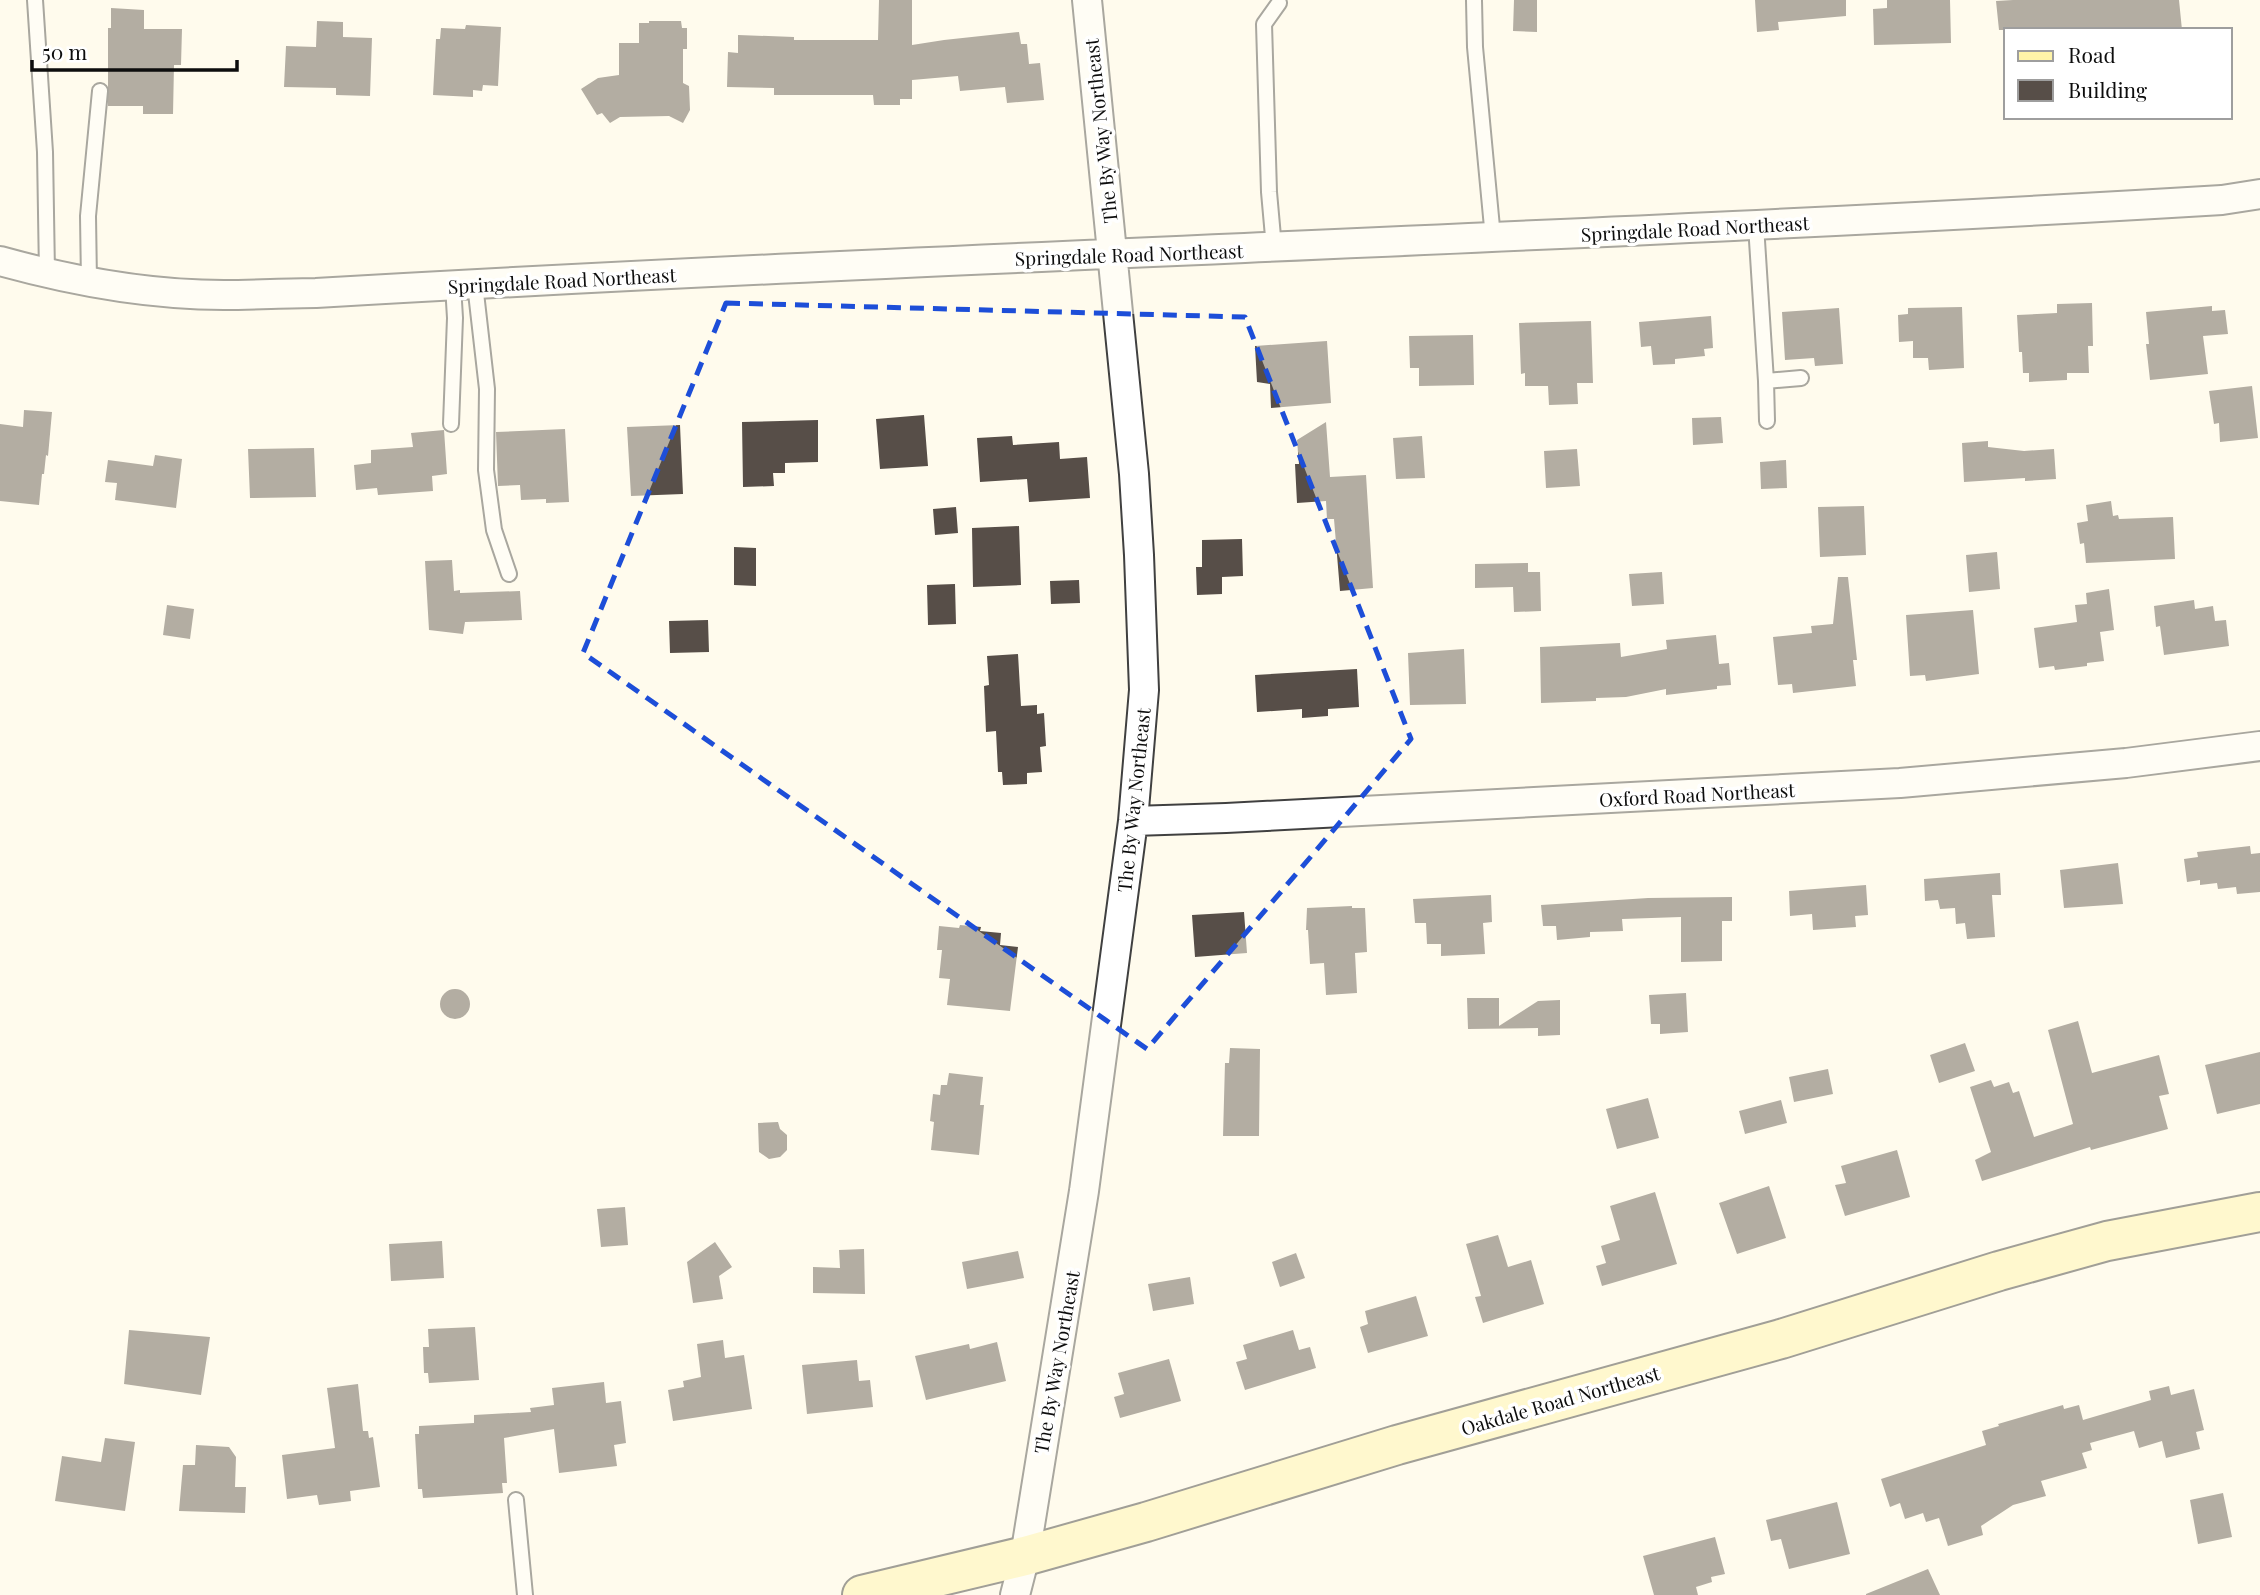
<svg xmlns="http://www.w3.org/2000/svg" width="2260" height="1595" viewBox="0 0 2260 1595" font-family="'Playfair Display',serif">
  <style>
    .building { fill: #574e48 }
    .lines { fill: none; stroke-linecap: round; stroke-linejoin: round }
    .lane-casing { stroke: #404040; stroke-width: 18 }
    .street-casing { stroke: #404040; stroke-width: 32 }
    .secondary-casing { stroke: #2f2f2f; stroke-width: 42 }
    .lane { stroke: #fff; stroke-width: 14 }
    .street { stroke: #fff; stroke-width: 28 }
    .secondary { stroke: #fff4a8; stroke-width: 38 }
    .marked { fill: none; stroke: #1d4ed8; stroke-width: 5; stroke-dasharray: 14 9; stroke-linejoin: round }
    .labels { text-anchor: middle; dominant-baseline: central; stroke-width: 7; stroke-linejoin: round; paint-order: stroke }
    .street-label { font-size: 19px; fill: #0d0d0d; stroke: #fff }
  </style>
  <rect width="100%" height="100%" fill="#fffbed"/>
  <!-- building -->
  <path class="building" d="M 879,0 L 912,0 L 912,45 L 944,40 L 1019,32 L 1021,44 L 1027,44 L 1029,64 L 1040,63 L 1044,100 L 1007,103 L 1005,87 L 960,91 L 958,76 L 912,80 L 912,99 L 900,99 L 900,105 L 874,105 L 873,95 L 774,95 L 774,88 L 727,87 L 728,52 L 738,53 L 738,35 L 794,37 L 794,40 L 878,40 Z
    M 1514,0 L 1537,0 L 1537,32 L 1513,31 Z
    M 1755,0 L 1846,0 L 1846,16 L 1778,22 L 1779,30 L 1757,32 Z
    M 1887,0 L 1950,0 L 1951,43 L 1874,45 L 1873,9 L 1887,8 Z
    M 2013,0 L 2179,0 L 2182,30 L 1999,30 L 1996,1 Z
    M 111,8 L 144,10 L 144,29 L 182,29 L 181,65 L 174,65 L 173,114 L 143,114 L 143,106 L 108,106 L 108,28 L 111,28 Z
    M 317,21 L 343,22 L 343,37 L 372,38 L 370,96 L 336,95 L 336,88 L 284,87 L 286,46 L 316,47 Z
    M 649,21 L 681,21 L 682,28 L 687,28 L 687,49 L 683,49 L 683,83 L 689,86 L 690,110 L 683,123 L 669,116 L 620,117 L 610,123 L 602,113 L 597,115 L 581,89 L 598,78 L 619,75 L 619,43 L 639,43 L 639,23 L 649,23 Z
    M 466,25 L 501,27 L 498,86 L 483,85 L 482,91 L 473,90 L 473,97 L 433,95 L 436,39 L 440,39 L 441,28 L 465,29 Z
    M 2092,303 L 2093,346 L 2088,346 L 2089,373 L 2067,373 L 2067,380 L 2029,382 L 2029,373 L 2023,373 L 2022,352 L 2019,352 L 2017,315 L 2057,313 L 2057,304 Z
    M 2212,306 L 2212,311 L 2225,310 L 2228,334 L 2203,336 L 2208,374 L 2150,380 L 2146,344 L 2149,344 L 2146,312 Z
    M 1962,307 L 1964,368 L 1929,370 L 1928,358 L 1913,358 L 1913,341 L 1899,342 L 1898,315 L 1908,314 L 1908,308 Z
    M 1839,308 L 1843,364 L 1815,366 L 1814,358 L 1785,360 L 1782,312 Z
    M 1711,316 L 1713,348 L 1704,349 L 1705,356 L 1675,359 L 1675,364 L 1653,365 L 1651,346 L 1641,347 L 1639,322 Z
    M 1591,321 L 1593,383 L 1577,383 L 1578,404 L 1549,405 L 1548,386 L 1525,386 L 1525,373 L 1521,374 L 1519,323 Z
    M 1473,335 L 1474,385 L 1419,386 L 1419,368 L 1410,368 L 1409,336 Z
    M 1327,341 L 1331,403 L 1271,408 L 1270,384 L 1257,382 L 1255,346 Z
    M 2252,386 L 2258,438 L 2220,442 L 2219,423 L 2214,424 L 2209,391 Z
    M 24,410 L 52,412 L 48,456 L 46,455 L 44,474 L 42,474 L 39,505 L 0,501 L 0,424 L 23,427 Z
    M 924,415 L 928,466 L 880,469 L 876,419 Z
    M 1721,417 L 1723,443 L 1693,445 L 1692,418 Z
    M 818,420 L 818,462 L 785,463 L 785,473 L 773,473 L 774,486 L 743,487 L 742,422 Z
    M 1326,422 L 1330,477 L 1366,475 L 1373,588 L 1340,591 L 1334,519 L 1327,519 L 1326,501 L 1297,503 L 1295,464 L 1299,464 L 1297,440 Z
    M 680,425 L 683,494 L 631,496 L 627,427 Z
    M 565,429 L 569,502 L 546,503 L 546,499 L 521,500 L 520,485 L 498,486 L 496,432 Z
    M 444,430 L 447,474 L 432,476 L 433,491 L 378,495 L 377,488 L 356,490 L 354,465 L 371,463 L 371,450 L 413,447 L 411,433 Z
    M 1012,436 L 1013,445 L 1059,442 L 1060,459 L 1087,457 L 1090,498 L 1029,502 L 1027,479 L 980,482 L 977,438 Z
    M 1422,436 L 1425,478 L 1396,479 L 1393,438 Z
    M 1988,441 L 1988,447 L 2024,451 L 2054,449 L 2056,479 L 2025,481 L 2025,478 L 1964,482 L 1962,443 Z
    M 314,448 L 316,497 L 250,498 L 248,449 Z
    M 1577,449 L 1580,486 L 1546,488 L 1544,451 Z
    M 155,455 L 182,459 L 176,508 L 115,500 L 117,483 L 105,482 L 108,460 L 153,466 Z
    M 1786,460 L 1787,488 L 1761,489 L 1760,462 Z
    M 2111,501 L 2113,516 L 2118,515 L 2119,519 L 2173,517 L 2175,559 L 2086,563 L 2084,543 L 2080,544 L 2077,523 L 2088,521 L 2086,505 Z
    M 1864,506 L 1866,555 L 1820,557 L 1818,507 Z
    M 956,507 L 958,533 L 935,535 L 933,509 Z
    M 1019,526 L 1021,585 L 973,587 L 972,528 Z
    M 1242,539 L 1243,576 L 1222,577 L 1222,594 L 1197,595 L 1196,567 L 1202,567 L 1202,540 Z
    M 734,547 L 756,548 L 756,586 L 734,585 Z
    M 1997,552 L 2000,589 L 1969,592 L 1966,555 Z
    M 452,560 L 454,591 L 460,590 L 460,593 L 520,591 L 522,620 L 465,622 L 463,634 L 429,630 L 425,561 Z
    M 1528,563 L 1528,572 L 1540,572 L 1541,611 L 1514,612 L 1513,587 L 1475,588 L 1475,564 Z
    M 1662,572 L 1664,604 L 1632,606 L 1629,574 Z
    M 1838,577 L 1848,577 L 1857,660 L 1853,660 L 1856,686 L 1793,693 L 1792,684 L 1778,685 L 1773,637 L 1812,633 L 1811,626 L 1833,624 Z
    M 1079,580 L 1080,603 L 1051,604 L 1050,581 Z
    M 955,584 L 956,624 L 928,625 L 927,585 Z
    M 2109,589 L 2114,630 L 2100,632 L 2104,661 L 2087,663 L 2087,666 L 2055,670 L 2054,666 L 2039,668 L 2034,628 L 2077,622 L 2075,605 L 2087,604 L 2086,593 Z
    M 2194,600 L 2195,609 L 2213,606 L 2215,621 L 2226,620 L 2229,646 L 2164,655 L 2160,626 L 2156,627 L 2154,606 Z
    M 167,605 L 194,609 L 190,639 L 163,635 Z
    M 1973,610 L 1979,674 L 1926,681 L 1925,675 L 1910,676 L 1906,615 Z
    M 708,620 L 709,652 L 670,653 L 669,621 Z
    M 1716,635 L 1719,664 L 1729,663 L 1731,685 L 1717,686 L 1717,689 L 1666,695 L 1666,689 L 1626,697 L 1596,698 L 1596,701 L 1541,703 L 1540,647 L 1620,643 L 1621,657 L 1667,649 L 1666,640 Z
    M 1464,649 L 1466,704 L 1410,705 L 1408,653 Z
    M 1018,654 L 1021,706 L 1037,705 L 1037,714 L 1044,713 L 1046,746 L 1040,747 L 1042,772 L 1027,773 L 1027,784 L 1003,785 L 1002,772 L 998,772 L 996,731 L 986,732 L 984,686 L 989,685 L 987,656 Z
    M 1357,669 L 1359,707 L 1328,709 L 1328,716 L 1302,718 L 1302,709 L 1257,712 L 1255,675 Z
    M 2250,846 L 2251,854 L 2260,853 L 2260,892 L 2237,894 L 2236,887 L 2218,889 L 2217,883 L 2200,885 L 2200,880 L 2187,882 L 2184,859 L 2198,857 L 2197,852 Z
    M 2118,863 L 2123,904 L 2064,908 L 2060,870 Z
    M 2000,873 L 2001,895 L 1992,895 L 1995,937 L 1967,939 L 1965,923 L 1956,924 L 1955,908 L 1940,909 L 1938,900 L 1925,901 L 1924,879 Z
    M 1866,885 L 1868,915 L 1855,916 L 1856,927 L 1813,930 L 1812,914 L 1790,916 L 1789,891 Z
    M 1491,895 L 1492,922 L 1483,923 L 1485,954 L 1441,956 L 1441,944 L 1427,944 L 1426,923 L 1415,923 L 1413,899 Z
    M 1732,897 L 1732,921 L 1722,921 L 1722,961 L 1681,962 L 1681,917 L 1622,919 L 1623,931 L 1590,932 L 1590,937 L 1557,940 L 1556,926 L 1543,926 L 1541,905 L 1648,898 Z
    M 1352,906 L 1352,908 L 1365,908 L 1367,952 L 1355,953 L 1357,993 L 1326,995 L 1324,963 L 1310,964 L 1308,930 L 1306,930 L 1307,908 Z
    M 1244,912 L 1247,953 L 1195,957 L 1192,915 Z
    M 960,925 L 981,927 L 980,931 L 1001,933 L 1000,945 L 1018,947 L 1010,1011 L 947,1005 L 950,979 L 939,978 L 942,950 L 937,950 L 939,926 L 959,928 Z
    M440 1004a15 15 0 1 1 30 0a15 15 0 1 1-30 0Z
    M 1686,993 L 1688,1032 L 1660,1034 L 1660,1024 L 1651,1024 L 1649,995 Z
    M 1467,998 L 1499,998 L 1499,1026 L 1538,1001 L 1560,1000 L 1560,1035 L 1538,1036 L 1538,1028 L 1468,1029 Z
    M 2078,1021 L 2092,1073 L 2159,1055 L 2169,1094 L 2159,1096 L 2168,1129 L 2091,1150 L 2090,1147 L 1982,1181 L 1975,1160 L 1991,1152 L 1970,1087 L 1991,1080 L 1994,1087 L 2009,1082 L 2013,1093 L 2019,1091 L 2034,1137 L 2073,1124 L 2048,1030 Z
    M 1965,1043 L 1975,1071 L 1939,1083 L 1930,1055 Z
    M 1230,1048 L 1260,1049 L 1259,1136 L 1223,1136 L 1225,1063 L 1229,1063 Z
    M 2260,1052 L 2260,1104 L 2217,1114 L 2205,1065 Z
    M 1828,1069 L 1833,1094 L 1794,1102 L 1789,1077 Z
    M 949,1073 L 983,1077 L 980,1105 L 984,1105 L 979,1155 L 931,1150 L 934,1122 L 930,1121 L 933,1094 L 940,1095 L 941,1085 L 947,1085 Z
    M 1648,1098 L 1659,1138 L 1617,1149 L 1606,1109 Z
    M 1781,1100 L 1787,1123 L 1745,1134 L 1739,1111 Z
    M 778,1122 L 780,1129 L 787,1135 L 787,1150 L 780,1157 L 769,1159 L 759,1152 L 758,1123 Z
    M 1897,1150 L 1910,1197 L 1845,1216 L 1835,1185 L 1846,1183 L 1841,1166 Z
    M 1769,1186 L 1786,1238 L 1737,1254 L 1719,1203 Z
    M 1655,1192 L 1677,1264 L 1602,1286 L 1596,1266 L 1606,1263 L 1601,1246 L 1620,1240 L 1610,1206 Z
    M 625,1207 L 628,1245 L 601,1247 L 597,1209 Z
    M 1498,1235 L 1508,1267 L 1531,1260 L 1544,1304 L 1483,1323 L 1475,1297 L 1481,1296 L 1466,1244 Z
    M 442,1241 L 444,1278 L 391,1281 L 389,1244 Z
    M 715,1242 L 732,1267 L 719,1276 L 723,1299 L 693,1303 L 687,1262 Z
    M 864,1249 L 865,1294 L 813,1293 L 813,1267 L 840,1268 L 839,1250 Z
    M 1018,1251 L 1024,1278 L 967,1289 L 962,1262 Z
    M 1296,1253 L 1305,1278 L 1280,1287 L 1272,1262 Z
    M 1190,1277 L 1194,1304 L 1153,1311 L 1148,1284 Z
    M 1416,1296 L 1428,1336 L 1368,1353 L 1360,1327 L 1368,1324 L 1365,1311 Z
    M 475,1327 L 479,1380 L 429,1383 L 428,1373 L 424,1373 L 423,1347 L 429,1347 L 428,1329 Z
    M 129,1330 L 210,1337 L 201,1395 L 124,1384 Z
    M 1293,1330 L 1299,1350 L 1310,1347 L 1316,1368 L 1245,1390 L 1236,1362 L 1247,1359 L 1243,1345 Z
    M 723,1340 L 725,1358 L 744,1355 L 752,1409 L 673,1421 L 668,1390 L 684,1387 L 683,1381 L 701,1377 L 697,1344 Z
    M 997,1342 L 1006,1381 L 926,1400 L 915,1356 L 969,1344 L 970,1349 Z
    M 1169,1359 L 1181,1401 L 1120,1418 L 1114,1397 L 1124,1394 L 1118,1373 Z
    M 857,1360 L 859,1381 L 870,1380 L 873,1407 L 807,1414 L 802,1365 Z
    M 604,1382 L 606,1403 L 621,1401 L 626,1443 L 614,1445 L 617,1466 L 559,1473 L 554,1429 L 504,1438 L 507,1483 L 502,1483 L 503,1493 L 423,1498 L 422,1489 L 418,1489 L 415,1434 L 419,1434 L 419,1426 L 474,1423 L 474,1415 L 531,1412 L 530,1408 L 554,1405 L 552,1388 Z
    M 358,1384 L 363,1431 L 368,1431 L 369,1438 L 373,1437 L 380,1487 L 350,1491 L 351,1501 L 319,1505 L 317,1495 L 287,1499 L 282,1455 L 335,1448 L 327,1388 Z
    M 2169,1386 L 2171,1395 L 2194,1389 L 2204,1430 L 2196,1432 L 2200,1449 L 2166,1458 L 2162,1441 L 2139,1448 L 2134,1431 L 2090,1443 L 2092,1450 L 2082,1453 L 2087,1468 L 2041,1481 L 2046,1496 L 2013,1505 L 1981,1526 L 1983,1535 L 1948,1546 L 1939,1518 L 1926,1522 L 1923,1513 L 1905,1519 L 1900,1503 L 1890,1507 L 1881,1479 L 1986,1445 L 1982,1431 L 1999,1426 L 1998,1424 L 2063,1405 L 2064,1409 L 2079,1405 L 2083,1420 L 2151,1400 L 2149,1391 Z
    M 105,1438 L 135,1442 L 125,1511 L 55,1501 L 62,1456 L 101,1462 Z
    M 196,1445 L 229,1447 L 236,1457 L 235,1487 L 246,1487 L 245,1513 L 179,1511 L 183,1465 L 195,1465 Z
    M 2223,1493 L 2232,1537 L 2198,1544 L 2190,1500 Z
    M 1837,1502 L 1850,1554 L 1789,1569 L 1781,1539 L 1771,1541 L 1766,1520 Z
    M 1715,1537 L 1725,1574 L 1711,1577 L 1712,1582 L 1696,1587 L 1698,1595 L 1654,1595 L 1643,1556 Z
    M 1928,1569 L 1940,1595 L 1866,1595 L 1866,1594 Z"/>
  <g class="lines">
    <defs>
      <path id="lane" d="M 35,0 L 45,152 L 47,273
        M 1474,0 L 1475,47 L 1493,238
        M 1756,225 L 1766,381 L 1801,378
        M 1274,248 L 1269,192 L 1264,24 L 1279,3
        M 89,282 L 88,216 L 100,91
        M 475,284 L 487,389 L 486,470 L 494,530 L 509,574
        M 1766,381 L 1767,421
        M 451,424 L 455,318 L 453,285
        M 516,1500 L 525,1595"/>
      <path id="street" d="M 0,261 C 72,281 149,295 224,295 C 255,295 286,293 316,293 C 951,256 1587,238 2222,200 L 2260,194
        M 1133,821 L 1226,818 L 1900,783 L 2126,763 L 2260,746
        M 1015,1595 L 1025,1556 L 1084,1191 L 1133,821 L 1144,690 L 1139,555 L 1134,474 L 1087,0"/>
      <path id="secondary" d="M 862,1595 L 1025,1556 L 1146,1522 L 1397,1445 L 1781,1339 L 1999,1271 L 2107,1241 L 2260,1212"/>
    </defs>
    <!-- lane casing -->
    <use href="#lane" class="lane-casing"/>
    <!-- street casing -->
    <use href="#street" class="street-casing"/>
    <!-- secondary casing -->
    <use href="#secondary" class="secondary-casing"/>
    <!-- lane -->
    <use href="#lane" class="lane"/>
    <!-- street -->
    <use href="#street" class="street"/>
    <!-- secondary -->
    <use href="#secondary" class="secondary"/>
  </g>
  <!-- marked area -->
  <path d="M0 0H2260V1595H0ZM 726,303 L 1245,317 L 1411,739 L 1147,1049 L 583,653 Z" fill="#fffbed" fill-opacity=".55" fill-rule="evenodd"/>
  <path class="marked" d="M 726,303 L 1245,317 L 1411,739 L 1147,1049 L 583,653 Z"/>
  <g class="labels">
    <!-- street labels -->
    <g class="street-label">
      <text transform="translate(1100 131) rotate(-96)">The By Way Northeast</text>
      <text transform="translate(1695 228) rotate(-3)">Springdale Road Northeast</text>
      <text transform="translate(1129 254) rotate(-2)">Springdale Road Northeast</text>
      <text transform="translate(562 280) rotate(-3)">Springdale Road Northeast</text>
      <text transform="translate(1697 794) rotate(-3)">Oxford Road Northeast</text>
      <text transform="translate(1133 800) rotate(-84)">The By Way Northeast</text>
      <text transform="translate(1056 1362) rotate(-80)">The By Way Northeast</text>
      <text transform="translate(1560 1400) rotate(-16)">Oakdale Road Northeast</text>
    </g>
  </g>
  <!-- legend -->
  <rect x="2004" y="28" width="228" height="91" fill="#ffffff" stroke="#9e9e9e" stroke-width="2"/>
  <rect x="2018" y="51" width="35" height="10" fill="#fff4a8" stroke="#9e9e9e" stroke-width="2"/>
  <text x="2068" y="63" font-size="21" fill="#0d0d0d">Road</text>
  <rect x="2018" y="80" width="35" height="21" fill="#574e48" stroke="#9e9e9e" stroke-width="2"/>
  <text x="2068" y="98" font-size="21" fill="#0d0d0d">Building</text>
  <!-- scale -->
  <path d="M32 60v10h205v-10" fill="none" stroke="#0d0d0d" stroke-width="3.5"/>
  <text x="42" y="60" font-size="21" fill="#0d0d0d" stroke="#ffffff" stroke-width="5" paint-order="stroke">50 m</text>
</svg>
